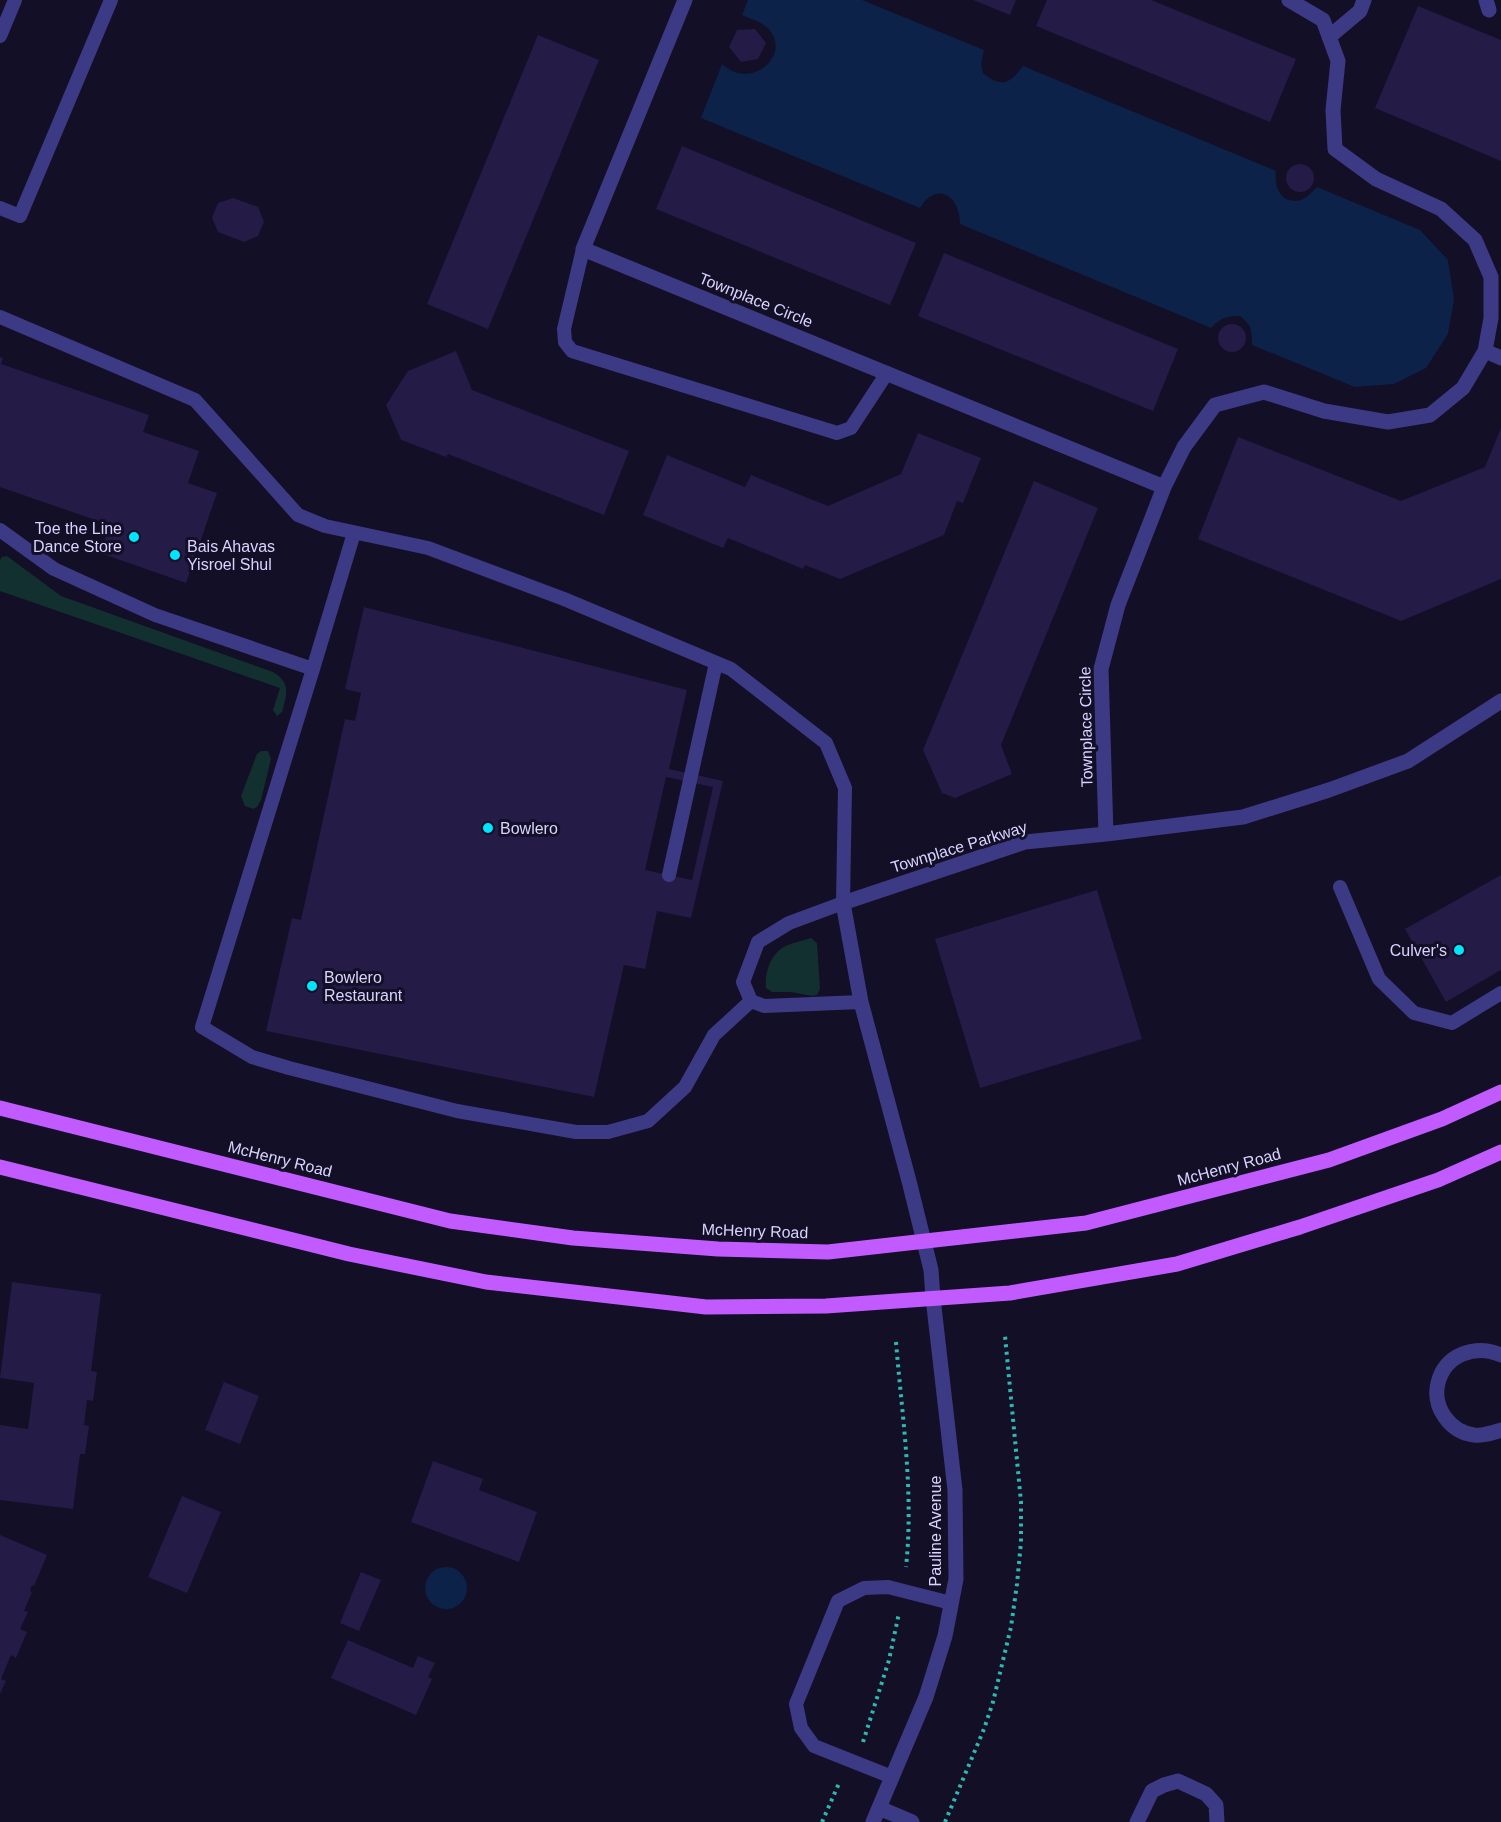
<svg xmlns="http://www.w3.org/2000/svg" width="1501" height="1822" viewBox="0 0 1501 1822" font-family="Arial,sans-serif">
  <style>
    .green { fill: #12302f }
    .water { fill: #0c2248 }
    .building { fill: #241b47; fill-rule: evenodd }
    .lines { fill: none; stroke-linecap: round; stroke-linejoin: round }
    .path { stroke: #2fb8b0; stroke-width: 4; stroke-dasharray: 3 4.5; stroke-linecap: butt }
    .service { stroke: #3d3a85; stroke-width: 14 }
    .minor { stroke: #3d3a85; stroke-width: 15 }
    .tertiary { stroke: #3d3a85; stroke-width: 15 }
    .primary { stroke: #c25bff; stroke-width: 15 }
    .poi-dot { fill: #00e5ff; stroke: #130f26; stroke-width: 2 }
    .labels { text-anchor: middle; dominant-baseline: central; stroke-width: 6; stroke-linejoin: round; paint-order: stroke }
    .street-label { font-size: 16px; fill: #d9d4ff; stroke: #130f26 }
    .poi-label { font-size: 16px; fill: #d9d4ff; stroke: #130f26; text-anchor: start }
  </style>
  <rect width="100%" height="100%" fill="#130f26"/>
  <!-- green -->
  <path class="green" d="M 7,556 L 61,596 L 273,672 C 291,683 287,694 282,712 L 277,716 L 273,710 L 280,688 L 0,591 L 0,560 L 2,557 Z
    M 261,751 L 268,751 L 271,759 L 261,800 L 257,807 L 253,809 L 245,806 L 241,796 L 257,754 Z
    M 811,938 L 817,943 L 820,989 L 817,995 L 812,996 L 791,992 L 772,992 L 766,988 C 764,975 770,956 782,948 C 790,943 802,941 811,938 Z"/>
  <!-- water -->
  <path class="water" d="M 748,0 L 862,0 L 984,50 L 981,64 L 983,73 C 1001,88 1010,84 1023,66 L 1276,171 C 1274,185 1279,202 1297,201 C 1305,200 1311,193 1317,187 L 1420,230 L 1448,260 L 1454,299 L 1448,334 L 1426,368 L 1394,384 L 1355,387 L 1252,345 C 1252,330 1252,326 1240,316 C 1227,316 1220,318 1211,328 L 960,224 C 960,195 936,181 920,208 L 701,118 L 722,64 C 726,67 731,71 735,72 C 758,81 787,55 771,32 C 765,23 752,19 742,15 Z
    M425 1588a21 21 0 1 1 42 0a21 21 0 1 1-42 0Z"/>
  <!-- building -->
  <path class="building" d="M 973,0 L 1016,0 L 1010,15 Z
    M 1047,0 L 1151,0 L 1296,59 L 1270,122 L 1036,26 Z
    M 1418,6 L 1501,40 L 1501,161 L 1375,108 Z
    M 755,29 L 766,43 L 758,59 L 741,62 L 729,47 L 737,30 Z
    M 538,35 L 599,60 L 488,329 L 427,304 Z
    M 682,146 L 916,243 L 890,305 L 656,209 Z
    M1286 178a14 14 0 1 1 28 0a14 14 0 1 1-28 0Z
    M 233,198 L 258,207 L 264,222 L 258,236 L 244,242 L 218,232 L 212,218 L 218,203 Z
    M 944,253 L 1178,349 L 1153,411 L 918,316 Z
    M1218 338a14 14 0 1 1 28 0a14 14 0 1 1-28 0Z
    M 456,351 L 472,390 L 629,451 L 604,515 L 448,454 L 446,457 L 401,440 L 386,405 L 408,371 Z
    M 0,357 L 3,358 L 1,364 L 149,415 L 143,432 L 199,451 L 188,483 L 217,493 L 186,583 L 100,553 L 110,525 L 0,487 Z
    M 1501,428 L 1501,579 L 1401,621 L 1198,539 L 1238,437 L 1401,501 L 1485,467 Z
    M 918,433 L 981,458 L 963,503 L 957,501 L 944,535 L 840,579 L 805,565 L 803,569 L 728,538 L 723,548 L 643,515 L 667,455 L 745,487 L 751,475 L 828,506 L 901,474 Z
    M 1034,481 L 1098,508 L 1001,745 L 1012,774 L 955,798 L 942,793 L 923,750 Z
    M 364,607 L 687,690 L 669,769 L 723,781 L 691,918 L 657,911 L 645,969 L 624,965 L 594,1097 L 266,1031 L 292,918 L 301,920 L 345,719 L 355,721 L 361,693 L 345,689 ZM 666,777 L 713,787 L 692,880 L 645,870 Z
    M 1501,875 L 1501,970 L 1446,1002 L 1405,929 Z
    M 1097,890 L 1142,1039 L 980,1088 L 935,939 Z
    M 12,1282 L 101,1294 L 91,1371 L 97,1372 L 93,1401 L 87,1400 L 84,1425 L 89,1426 L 85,1454 L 80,1454 L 73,1509 L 0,1500 L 0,1425 L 28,1429 L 34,1383 L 0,1378 Z
    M 224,1382 L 259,1396 L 240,1444 L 205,1430 Z
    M 433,1461 L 483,1479 L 479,1490 L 537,1512 L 519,1562 L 411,1522 Z
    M 182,1496 L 221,1512 L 187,1593 L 148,1577 Z
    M 0,1535 L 47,1555 L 34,1586 L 32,1585 L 30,1591 L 32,1592 L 24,1611 L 28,1612 L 20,1629 L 27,1632 L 16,1658 L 11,1655 L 1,1679 L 6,1681 L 0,1694 Z
    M 361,1572 L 381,1580 L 359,1631 L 340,1623 Z
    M 348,1640 L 413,1668 L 418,1656 L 435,1663 L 428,1677 L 432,1679 L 416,1715 L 331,1678 Z"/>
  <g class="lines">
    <!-- path -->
    <path class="path" d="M 896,1342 C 902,1416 914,1492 906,1567
      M 863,1742 L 889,1660 L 899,1613
      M 822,1822 L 840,1781
      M 945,1822 L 984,1729 L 993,1702 L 1011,1627 L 1017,1584 L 1021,1542 L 1021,1502 L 1005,1336"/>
    <!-- service -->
    <path class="service" d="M 0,36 L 15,0
      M 0,208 L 20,216 L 111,0
      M 583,249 L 564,329 L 565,342 L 572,351 L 837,433 L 851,428 L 887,373
      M 0,317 L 195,400 L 298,515 L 325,526 L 428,548 L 564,599 L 731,669 L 826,743 L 845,788 L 843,903 L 789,923 L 758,942 L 743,982 L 751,1001 L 764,1006 L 861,1002
      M 0,530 L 54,569 L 155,615 L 313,669
      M 354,533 L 313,669 L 202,1027 L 252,1057 L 289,1068 L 457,1111 L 576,1132 L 608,1132 L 648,1121 L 685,1087 L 714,1035 L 751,1001
      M 669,875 L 716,663
      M 1340,887 L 1379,979 L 1414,1013 L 1452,1023 L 1501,993
      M 892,1777 L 814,1746 L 801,1728 L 796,1704 L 838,1601 L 864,1588 L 888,1587 L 951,1603"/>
    <!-- minor -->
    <path class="minor" d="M 685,0 L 583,249 L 1164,487
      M 1486,0 L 1489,10
      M 1329,37 L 1360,11 L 1364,0
      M 1485,351 L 1501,358
      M 1106,834 L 1101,669 L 1118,605 L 1164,487 L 1184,447 L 1215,405 L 1264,392 L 1324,411 L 1388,422 L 1430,415 L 1463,388 L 1485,351 L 1491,318 L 1491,277 L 1475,240 L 1441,209 L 1376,179 L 1335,149 L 1333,110 L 1338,61 L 1323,20 L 1289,0
      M 933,1298 L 931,1270 L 909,1181 L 861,1002 L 843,903 L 1025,842 L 1106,834 L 1243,817 L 1329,790 L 1408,761 L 1501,701
      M 1501,1355 C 1476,1344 1445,1354 1438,1383 C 1432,1407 1450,1432 1474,1435 C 1484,1436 1492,1433 1501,1430
      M 1137,1822 L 1152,1791 L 1164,1785 L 1178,1781 L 1206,1794 L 1216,1805 L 1217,1822"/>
    <!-- tertiary -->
    <path class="tertiary" d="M 879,1808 L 912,1822
      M 873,1822 L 926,1697 L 945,1636 L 956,1579 L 955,1490 L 933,1298"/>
    <!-- primary -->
    <path class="primary" d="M 0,1108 L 450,1221 L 573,1238 L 718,1249 L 828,1252 L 1086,1223 L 1329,1160 L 1442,1119 L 1501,1092
      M 0,1167 L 349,1254 L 486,1282 L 706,1307 L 826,1306 L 1010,1293 L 1177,1264 L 1300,1227 L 1438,1180 L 1501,1152"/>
  </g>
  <!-- markers -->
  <g class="poi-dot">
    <circle cx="134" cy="537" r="6"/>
    <circle cx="175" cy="555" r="6"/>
    <circle cx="488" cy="828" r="6"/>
    <circle cx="1459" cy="950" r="6"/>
    <circle cx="312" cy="986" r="6"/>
  </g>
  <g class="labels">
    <!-- street labels -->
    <g class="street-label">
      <text transform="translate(756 300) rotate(22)">Townplace Circle</text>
      <text transform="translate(1086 727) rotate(-91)">Townplace Circle</text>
      <text transform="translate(959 847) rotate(-17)">Townplace Parkway</text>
      <text transform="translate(280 1159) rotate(14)">McHenry Road</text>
      <text transform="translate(1229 1167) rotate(-15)">McHenry Road</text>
      <text transform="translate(755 1231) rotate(2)">McHenry Road</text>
      <text transform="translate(935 1531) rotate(-90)">Pauline Avenue</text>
    </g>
    <!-- poi labels -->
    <g class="poi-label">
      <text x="122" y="528" text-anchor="end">Toe the Line<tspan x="122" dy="18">Dance Store</tspan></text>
      <text x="187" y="546">Bais Ahavas<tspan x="187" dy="18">Yisroel Shul</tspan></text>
      <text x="500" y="828">Bowlero</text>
      <text x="1447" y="950" text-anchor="end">Culver's</text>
      <text x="324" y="977">Bowlero<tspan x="324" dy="18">Restaurant</tspan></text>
    </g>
  </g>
</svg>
